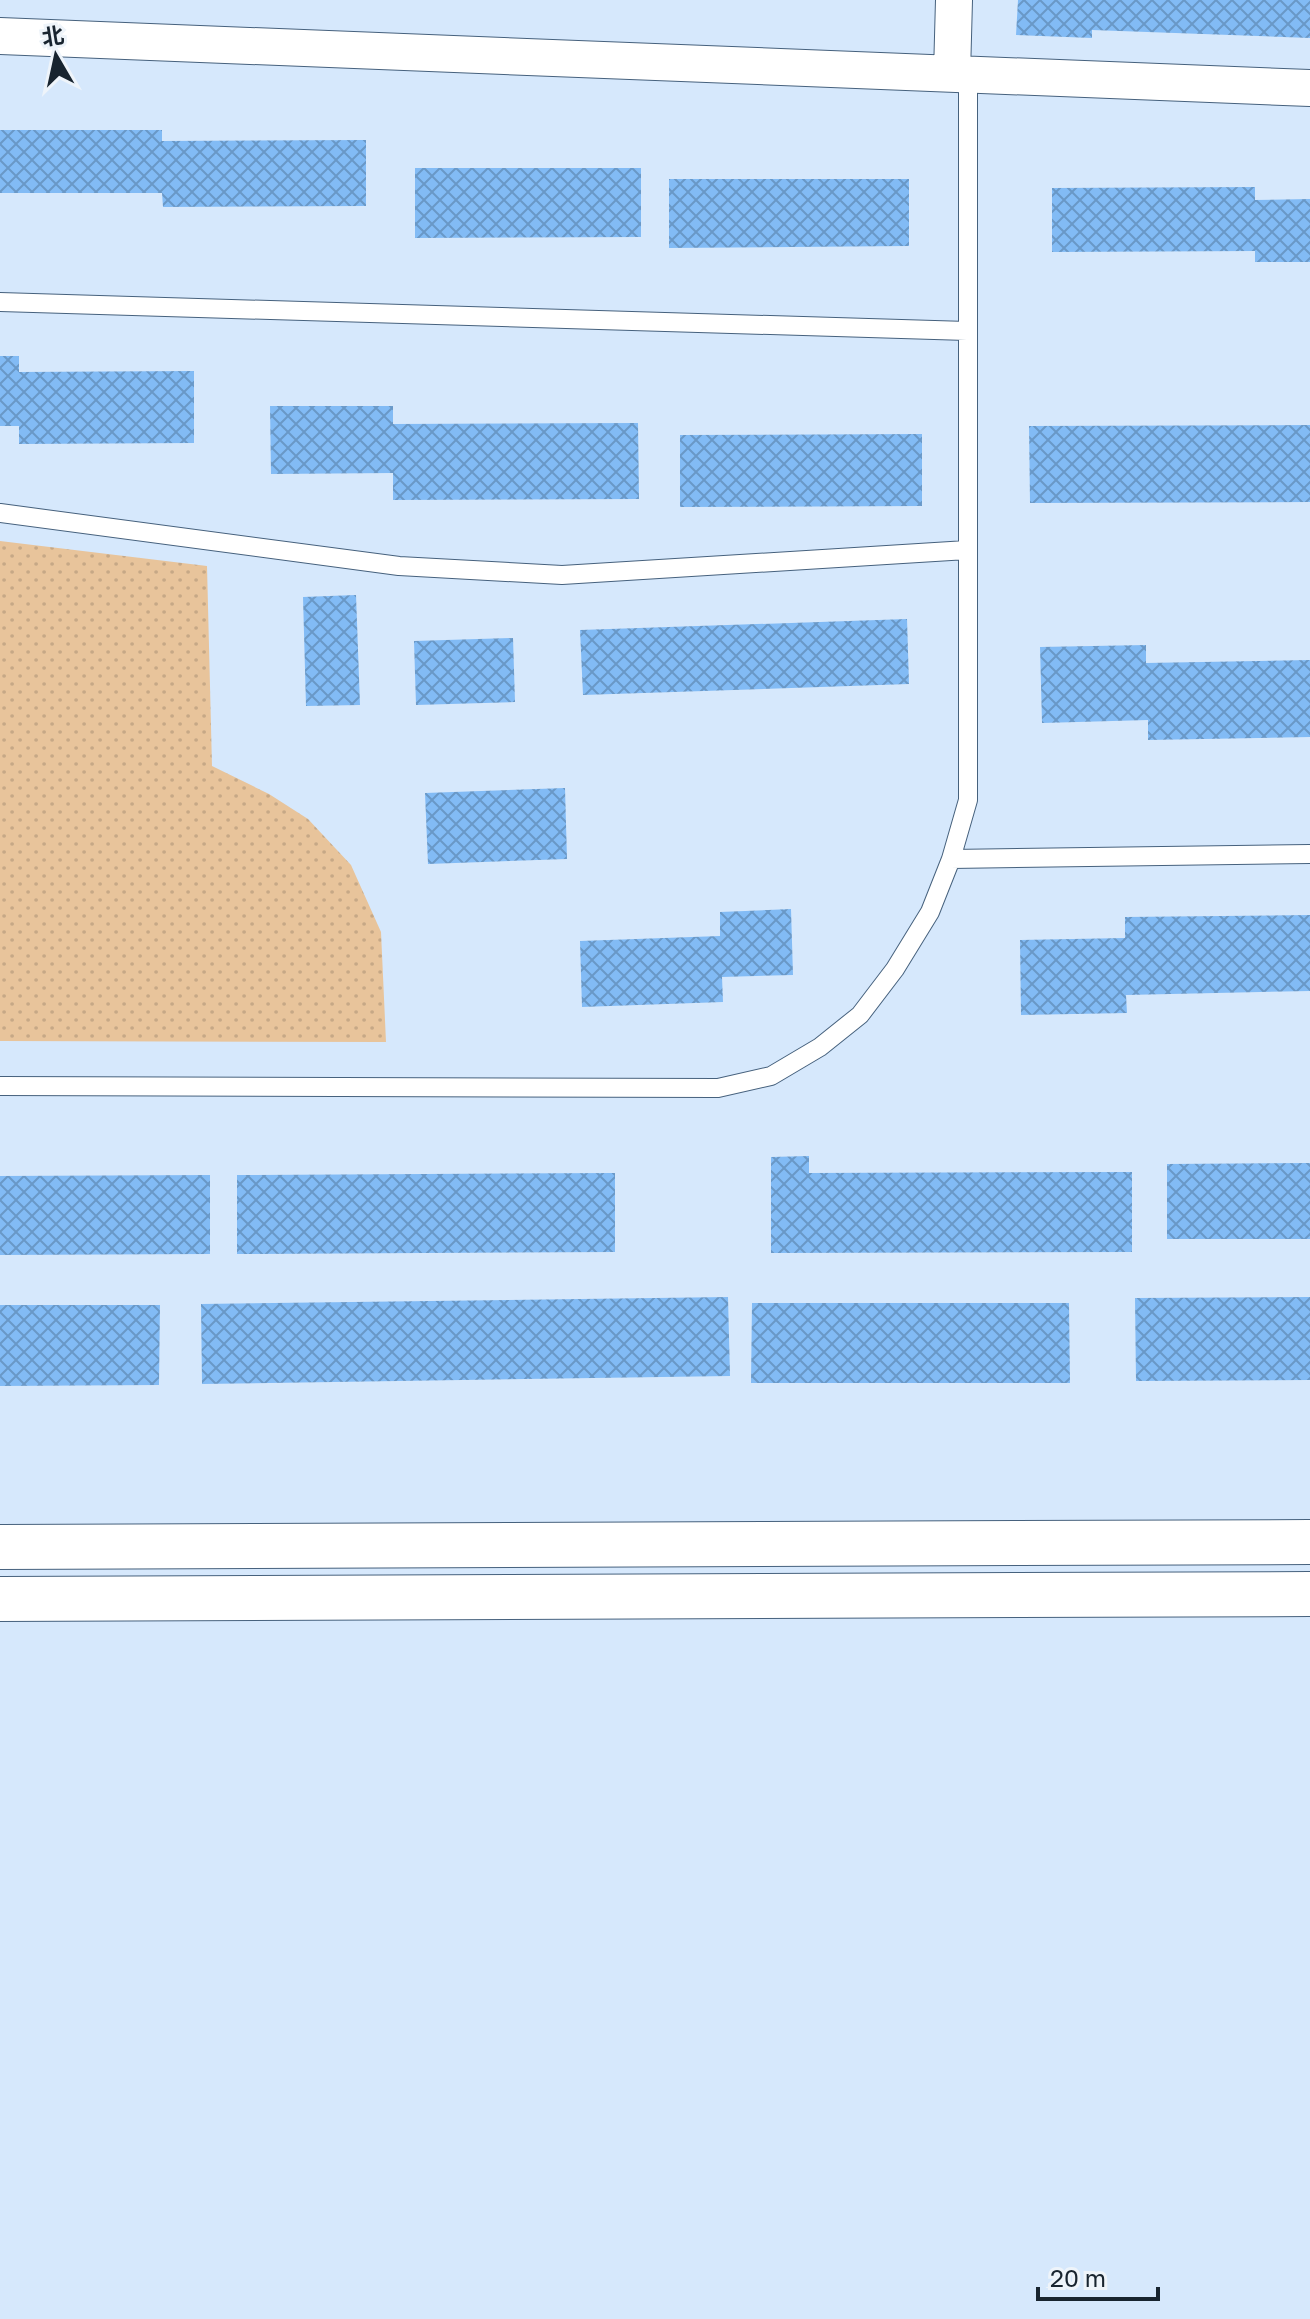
<svg xmlns="http://www.w3.org/2000/svg" width="1310" height="2319" viewBox="0 0 1310 2319" font-family="'Golos Text','Noto Sans SC',sans-serif">
  <style>
    .grass { fill: url(#grass-dots) }
    .building { fill: url(#building-cross-hatch) }
    .lines { fill: none; stroke-linecap: round; stroke-linejoin: round }
    .service-casing { stroke: #46617d; stroke-width: 20 }
    .minor-casing { stroke: #46617d; stroke-width: 38 }
    .tertiary-casing { stroke: #46617d; stroke-width: 46 }
    .service { stroke: #fff; stroke-width: 18 }
    .minor { stroke: #fff; stroke-width: 36 }
    .tertiary { stroke: #fff; stroke-width: 44 }
  </style>
  <defs>
    <pattern id="grass-dots" width="8" height="8" patternUnits="userSpaceOnUse" patternTransform="scale(2)"><rect width="8" height="8" fill="#e8c49b"/><path d="M2 2h.1M6 6h.1" fill="none" stroke="#c6a886" stroke-width="1.8" stroke-linecap="round"/></pattern>
    <pattern id="building-cross-hatch" width="8" height="8" patternUnits="userSpaceOnUse" patternTransform="scale(2)"><rect width="8" height="8" fill="#82bbf5"/><path d="M0 0l8 8M0 8l8-8" fill="none" stroke="#6998c7"/></pattern>
  </defs>
  <rect width="100%" height="100%" fill="#d6e8fc"/>
  <!-- grass -->
  <path class="grass" d="M 0,541 L 207,566 L 212,766 L 269,794 L 308,819 L 351,865 L 381,932 L 386,1042 L 0,1041 Z"/>
  <!-- building -->
  <path class="building" d="M 1018,0 L 1310,0 L 1310,38 L 1092,30 L 1092,38 L 1016,35 Z
    M 0,130 L 162,130 L 162,141 L 366,140 L 366,206 L 163,207 L 162,193 L 0,193 Z
    M 415,168 L 641,168 L 641,237 L 415,238 Z
    M 669,179 L 909,179 L 909,246 L 669,248 Z
    M 1255,187 L 1255,200 L 1310,199 L 1310,262 L 1255,262 L 1255,251 L 1052,252 L 1052,188 Z
    M 0,356 L 19,356 L 19,372 L 194,371 L 194,443 L 19,444 L 19,426 L 0,426 Z
    M 270,406 L 393,406 L 393,424 L 638,423 L 639,499 L 393,500 L 393,473 L 271,474 Z
    M 1310,425 L 1310,502 L 1030,503 L 1029,426 Z
    M 922,434 L 922,506 L 680,507 L 680,435 Z
    M 356,595 L 360,705 L 306,706 L 303,597 Z
    M 907,619 L 909,684 L 583,695 L 580,630 Z
    M 513,638 L 515,702 L 416,705 L 414,641 Z
    M 1146,645 L 1146,663 L 1310,660 L 1310,737 L 1148,740 L 1148,720 L 1042,723 L 1040,647 Z
    M 565,788 L 567,859 L 428,864 L 425,793 Z
    M 791,909 L 793,975 L 722,977 L 723,1002 L 582,1007 L 580,941 L 720,936 L 720,912 Z
    M 1310,915 L 1310,991 L 1126,995 L 1127,1013 L 1021,1015 L 1020,940 L 1125,938 L 1125,917 Z
    M 809,1156 L 809,1173 L 1132,1172 L 1132,1252 L 771,1253 L 771,1157 Z
    M 1310,1163 L 1310,1239 L 1167,1239 L 1167,1164 Z
    M 615,1173 L 615,1252 L 237,1254 L 237,1175 Z
    M 210,1175 L 210,1254 L 0,1255 L 0,1176 Z
    M 728,1297 L 730,1376 L 202,1384 L 201,1304 Z
    M 1310,1297 L 1310,1380 L 1136,1381 L 1135,1298 Z
    M 752,1303 L 1069,1303 L 1070,1383 L 751,1383 Z
    M 0,1305 L 160,1305 L 159,1385 L 0,1386 Z"/>
  <g class="lines">
    <defs>
      <path id="service" d="M 0,302 L 967,331
        M 0,513 L 399,566 L 562,575 L 967,550
        M 951,859 L 1310,854
        M 0,1086 L 718,1088 L 771,1076 L 820,1047 L 860,1015 L 895,969 L 930,912 L 951,859 L 968,800 L 968,74"/>
      <path id="minor" d="M 0,36 L 1310,88
        M 952,74 L 954,0"/>
      <path id="tertiary" d="M 0,1547 L 1310,1542
        M 0,1599 L 1310,1594"/>
    </defs>
    <!-- service casing -->
    <use href="#service" class="service-casing"/>
    <!-- minor casing -->
    <use href="#minor" class="minor-casing"/>
    <!-- tertiary casing -->
    <use href="#tertiary" class="tertiary-casing"/>
    <!-- service -->
    <use href="#service" class="service"/>
    <!-- minor -->
    <use href="#minor" class="minor"/>
    <!-- tertiary -->
    <use href="#tertiary" class="tertiary"/>
  </g>
  <!-- north arrow -->
  <g transform="translate(56 56) rotate(351)" stroke="#eef4fa" stroke-width="6" paint-order="stroke">
  <path d="M0-6L14 30L0 20L-14 30Z" fill="#18242f"/>
  <text y="-12" font-size="22" font-weight="bold" text-anchor="middle" fill="#18242f">北</text>
  </g>
  <!-- scale -->
  <path d="M1038 2287v12h120v-12" fill="none" stroke="#18242f" stroke-width="4"/>
  <text x="1050" y="2287" font-size="24" fill="#18242f" stroke="#eef4fa" stroke-width="6" paint-order="stroke">20 m</text>
</svg>
